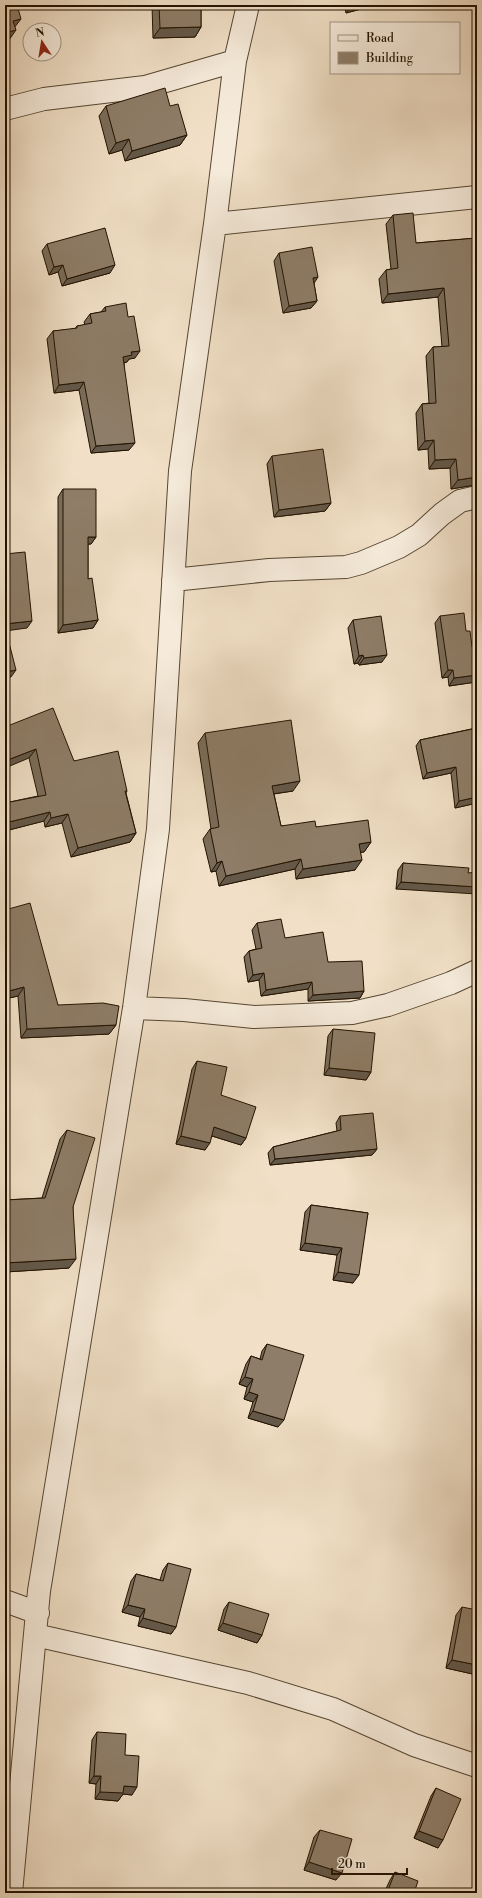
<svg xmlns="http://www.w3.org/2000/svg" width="482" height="1898" viewBox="0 0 482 1898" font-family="'Libre Bodoni',serif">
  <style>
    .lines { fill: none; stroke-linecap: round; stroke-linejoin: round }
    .minor-casing { stroke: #564632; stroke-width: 24 }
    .minor { stroke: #f6ebdb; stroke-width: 22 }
    .wall { fill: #7a6c59; stroke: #221201 }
    .shaded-wall { fill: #635849; stroke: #221201 }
    .building { fill: #8e7d68; stroke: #221201 }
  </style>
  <rect width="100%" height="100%" fill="#f1e0c7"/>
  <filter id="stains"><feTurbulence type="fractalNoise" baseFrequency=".005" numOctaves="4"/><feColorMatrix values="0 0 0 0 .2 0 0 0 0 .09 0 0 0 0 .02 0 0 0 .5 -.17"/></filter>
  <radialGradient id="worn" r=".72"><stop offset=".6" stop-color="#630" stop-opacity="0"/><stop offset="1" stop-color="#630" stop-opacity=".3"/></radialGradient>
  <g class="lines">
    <defs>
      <path id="minor" d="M 5,109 L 44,99 L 145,87 L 235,61
        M 215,224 L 477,197
        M 173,580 L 269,570 L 346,567 L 361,563 L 399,547 L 419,535 L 442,514 L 460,501 L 477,497
        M 134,1008 L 184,1010 L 254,1017 L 352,1013 L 388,1005 L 451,983 L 477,971
        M 5,1601 L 38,1613
        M 35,1635 L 248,1683 L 333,1709 L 414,1745 L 477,1766
        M 11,1893 L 39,1591 L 134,1008 L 158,829 L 180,471 L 215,224 L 235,61 L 248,5"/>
    </defs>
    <!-- minor casing -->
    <use href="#minor" class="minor-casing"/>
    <!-- minor -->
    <use href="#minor" class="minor"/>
  </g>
  <!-- wall -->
  <path class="wall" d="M 152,5 L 201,5 L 201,27 L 195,37 L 153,38 Z
    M 344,5 L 376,5 L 346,13 Z
    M 106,106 L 187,135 L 180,145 L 125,161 L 122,150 L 109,154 L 99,116 Z
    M 393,215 L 416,243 L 477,238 L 477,485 L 475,485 L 451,489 L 450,468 L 429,469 L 428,449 L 418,450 L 416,413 L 422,404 L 429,403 L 426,356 L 433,347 L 442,347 L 438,297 L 382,303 L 379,279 L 386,270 L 391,269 L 386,224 Z
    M 47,244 L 110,273 L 62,286 L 58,272 L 49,275 L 42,251 Z
    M 279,253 L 314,283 L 317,301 L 311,308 L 283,313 L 274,261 Z
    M 105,307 L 135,358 L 129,359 L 127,362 L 124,363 L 129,450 L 91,453 L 79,390 L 54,393 L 47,339 L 53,331 L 75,329 L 77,326 L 85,325 L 84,322 L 90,314 L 101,312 Z
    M 272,456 L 331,503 L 325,511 L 274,517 L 267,464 Z
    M 63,489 L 96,537 L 91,544 L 88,544 L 88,579 L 98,620 L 93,628 L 58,633 L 58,497 Z
    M 440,616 L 466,631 L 476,682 L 449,686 L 448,677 L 442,678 L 435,623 Z
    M 353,620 L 382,662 L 359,665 L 358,663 L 354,664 L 348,628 Z
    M 477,726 L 477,803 L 455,808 L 451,773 L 423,779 L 416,746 L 420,740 L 476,728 Z
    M 5,727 L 74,761 L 127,791 L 126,793 L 136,833 L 130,842 L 71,857 L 62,823 L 45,827 L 44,821 L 5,831 L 5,803 L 38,796 L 29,758 Z
    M 205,733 L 293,791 L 274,794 L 281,826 L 316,827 L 371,842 L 364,852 L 361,852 L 355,870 L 296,879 L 295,869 L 219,886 L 216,871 L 211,872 L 203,839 L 210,829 L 211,829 L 198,743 Z
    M 403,863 L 468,873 L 396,889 L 398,870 Z
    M 5,910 L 58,1005 L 116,1025 L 109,1034 L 21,1038 L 18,996 L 5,999 Z
    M 257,923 L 328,962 L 364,991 L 360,998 L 308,1001 L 308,989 L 261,996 L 259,980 L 248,982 L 244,957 L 249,951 L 256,949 L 252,930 Z
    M 333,1029 L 371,1072 L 366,1080 L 324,1075 L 328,1036 Z
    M 197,1061 L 221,1095 L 246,1138 L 241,1145 L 212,1136 L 205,1150 L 176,1144 L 192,1069 Z
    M 340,1116 L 377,1149 L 372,1155 L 270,1165 L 268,1153 L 273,1147 L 337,1131 L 336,1123 Z
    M 67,1130 L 73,1207 L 69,1268 L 5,1272 L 5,1200 L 42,1198 L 60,1139 Z
    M 311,1205 L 368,1213 L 353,1283 L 333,1280 L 337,1255 L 300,1250 L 305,1212 Z
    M 267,1344 L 278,1427 L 248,1418 L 253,1402 L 244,1399 L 247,1387 L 239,1384 L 246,1364 L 251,1356 L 260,1359 L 262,1351 Z
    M 168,1563 L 176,1627 L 171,1634 L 138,1626 L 140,1617 L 122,1612 L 131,1581 L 136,1574 L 160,1580 L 163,1570 Z
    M 229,1602 L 262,1635 L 257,1643 L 218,1630 L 224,1609 Z
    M 462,1607 L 477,1675 L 446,1668 L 456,1615 Z
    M 97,1732 L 125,1755 L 132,1795 L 123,1794 L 118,1801 L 95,1799 L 96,1784 L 89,1783 L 92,1740 Z
    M 436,1788 L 438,1848 L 414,1838 L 431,1796 Z
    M 320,1830 L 336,1880 L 304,1870 L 314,1837 Z
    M 395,1872 L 414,1893 L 384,1893 L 390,1880 Z
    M 477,1878 L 477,1893 L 470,1893 Z"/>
  <!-- shaded-wall -->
  <path class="shaded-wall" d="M 352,5 L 376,5 L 346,13 Z
    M 21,19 L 14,28 L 13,21 Z
    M 201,27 L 195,37 L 153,38 L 160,28 Z
    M 16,30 L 9,40 L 5,41 L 5,33 Z
    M 187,135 L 180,145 L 125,161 L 132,151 Z
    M 129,139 L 122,150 L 109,154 L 116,143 Z
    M 63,265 L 58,272 L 49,275 L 54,267 Z
    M 115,265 L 110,273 L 62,286 L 67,279 Z
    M 318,277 L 313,285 L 313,278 Z
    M 444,288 L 438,297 L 382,303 L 388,294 Z
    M 317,301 L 311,308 L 283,313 L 289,306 Z
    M 140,351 L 135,358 L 129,359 L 127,362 L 118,364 L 123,357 L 131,352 Z
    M 84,382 L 79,390 L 54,393 L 59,385 Z
    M 434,440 L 428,449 L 418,450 L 425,441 Z
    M 135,443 L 129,450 L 91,453 L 96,446 Z
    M 456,459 L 450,468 L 429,469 L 435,460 Z
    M 477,477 L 477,485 L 475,485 L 451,489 L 458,480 Z
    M 331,503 L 325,511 L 274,517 L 279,510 Z
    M 88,537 L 96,537 L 91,544 L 83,544 Z
    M 98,620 L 93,628 L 58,633 L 63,625 Z
    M 32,621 L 27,628 L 5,631 L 5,624 Z
    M 363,655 L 358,663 L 354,664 L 359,656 Z
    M 387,655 L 382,662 L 359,665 L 364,658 Z
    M 16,670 L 11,677 L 5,678 L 6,672 Z
    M 448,670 L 453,670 L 448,677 L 442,678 Z
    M 477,675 L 477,681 L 476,682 L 449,686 L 454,678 Z
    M 36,749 L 29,758 L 5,768 L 5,761 Z
    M 456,767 L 451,773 L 423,779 L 427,773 Z
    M 300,781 L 293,791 L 265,795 L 272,786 Z
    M 477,797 L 477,803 L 455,808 L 459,801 Z
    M 50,812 L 44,821 L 5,831 L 5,823 Z
    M 68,814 L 62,823 L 45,827 L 51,818 Z
    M 136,833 L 130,842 L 71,857 L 78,848 Z
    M 371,842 L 364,852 L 353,853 L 359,844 Z
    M 301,859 L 295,869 L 219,886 L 226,876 Z
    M 362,860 L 355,870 L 296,879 L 303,869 Z
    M 222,861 L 216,871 L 211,872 L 217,863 Z
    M 401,882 L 477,887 L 477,894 L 396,889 Z
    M 264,973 L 259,980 L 248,982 L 253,975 Z
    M 312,982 L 308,989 L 261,996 L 266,990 Z
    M 24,987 L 18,996 L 5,999 L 5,996 L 9,991 Z
    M 364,991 L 360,998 L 308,1001 L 313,995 Z
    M 116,1025 L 109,1034 L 21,1038 L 27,1029 Z
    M 329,1068 L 371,1072 L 366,1080 L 324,1075 Z
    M 214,1127 L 246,1138 L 241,1145 L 209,1135 Z
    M 181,1136 L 210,1143 L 205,1150 L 176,1144 Z
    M 377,1149 L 372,1155 L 270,1165 L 275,1159 Z
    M 305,1243 L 342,1248 L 337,1255 L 300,1250 Z
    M 76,1259 L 69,1268 L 5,1272 L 5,1263 Z
    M 338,1272 L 359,1275 L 353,1283 L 333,1280 Z
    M 245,1377 L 253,1379 L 247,1387 L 239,1384 Z
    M 249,1392 L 258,1395 L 253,1402 L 244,1399 Z
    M 253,1411 L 284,1420 L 278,1427 L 248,1418 Z
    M 128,1605 L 145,1609 L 140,1617 L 122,1612 Z
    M 143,1618 L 176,1627 L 171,1634 L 138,1626 Z
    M 223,1623 L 262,1635 L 257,1643 L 218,1630 Z
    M 452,1660 L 477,1665 L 477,1675 L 446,1668 Z
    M 94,1776 L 101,1776 L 96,1784 L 89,1783 Z
    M 124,1786 L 137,1787 L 132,1795 L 123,1794 L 118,1801 L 95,1799 L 100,1792 Z
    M 419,1831 L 443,1840 L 438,1848 L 414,1838 Z
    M 309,1862 L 342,1873 L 336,1880 L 304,1870 Z"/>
  <!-- building -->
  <path class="building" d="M 5,5 L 17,5 L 21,19 L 13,21 L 16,30 L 5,33 Z
    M 159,5 L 201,5 L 201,27 L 160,28 Z
    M 165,88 L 170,106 L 178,104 L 187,135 L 132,151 L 129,139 L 116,143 L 106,106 Z
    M 413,213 L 416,243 L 477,238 L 477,477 L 458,480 L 456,459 L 435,460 L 434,440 L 425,441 L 422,404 L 436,403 L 433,347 L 449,346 L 444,288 L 388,294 L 386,270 L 398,268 L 393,215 Z
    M 105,228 L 115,265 L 67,279 L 63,265 L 54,267 L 47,244 Z
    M 312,247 L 318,277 L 313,278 L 317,301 L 289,306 L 279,253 Z
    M 126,303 L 128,317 L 134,316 L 140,351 L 131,352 L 132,355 L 123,357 L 135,443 L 96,446 L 84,382 L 59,385 L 53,331 L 77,328 L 77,326 L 92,323 L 90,314 L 106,311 L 105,307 Z
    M 323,449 L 331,503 L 279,510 L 272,456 Z
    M 63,489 L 96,489 L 96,537 L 88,537 L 88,579 L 92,578 L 98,620 L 63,625 Z
    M 25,552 L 32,621 L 5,624 L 5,554 Z
    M 464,613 L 466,631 L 470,631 L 472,647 L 477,647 L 477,675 L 454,678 L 453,670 L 448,670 L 440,616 Z
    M 381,616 L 387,655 L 364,658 L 363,655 L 359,656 L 353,620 Z
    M 5,627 L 16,670 L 6,672 L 8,679 L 5,680 Z
    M 53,708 L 74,761 L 118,751 L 127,791 L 125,791 L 136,833 L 78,848 L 68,814 L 51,818 L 50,812 L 5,823 L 5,803 L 46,795 L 36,749 L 5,761 L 5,727 Z
    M 291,720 L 300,781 L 272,786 L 281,826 L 315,821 L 316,827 L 368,820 L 371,842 L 359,844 L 362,860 L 303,869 L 301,859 L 226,876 L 222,861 L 217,863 L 210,829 L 219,827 L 205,733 Z
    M 477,728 L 477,797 L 459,801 L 456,767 L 427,773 L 420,740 Z
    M 403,863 L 469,868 L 468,873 L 477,872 L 477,887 L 401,882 Z
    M 30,903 L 58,1005 L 103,1003 L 119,1006 L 116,1025 L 27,1029 L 24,987 L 9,991 L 5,976 L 5,910 Z
    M 281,919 L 285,938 L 323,932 L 328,962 L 362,961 L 364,991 L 313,995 L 312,982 L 266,990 L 264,973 L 253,975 L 249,951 L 262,948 L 257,923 Z
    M 333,1029 L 375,1033 L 371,1072 L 329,1068 Z
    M 197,1061 L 227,1067 L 221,1095 L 256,1107 L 246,1138 L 214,1127 L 210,1143 L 181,1136 Z
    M 373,1113 L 377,1149 L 275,1159 L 273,1147 L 341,1130 L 340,1116 Z
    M 67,1130 L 95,1138 L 73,1207 L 76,1259 L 5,1263 L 5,1200 L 45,1198 Z
    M 311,1205 L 368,1213 L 359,1275 L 338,1272 L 342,1248 L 305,1243 Z
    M 267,1344 L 304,1355 L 284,1420 L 253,1411 L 258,1395 L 249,1392 L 253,1379 L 245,1377 L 251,1356 L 262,1360 Z
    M 168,1563 L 191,1569 L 176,1627 L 143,1618 L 145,1609 L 128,1605 L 136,1574 L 163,1581 Z
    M 229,1602 L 269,1614 L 262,1635 L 223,1623 Z
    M 462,1607 L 477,1610 L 477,1665 L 452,1660 Z
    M 97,1732 L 126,1734 L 125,1755 L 139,1756 L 137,1787 L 124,1786 L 123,1793 L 100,1792 L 101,1776 L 94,1776 Z
    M 436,1788 L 461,1799 L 443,1840 L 419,1831 Z
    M 320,1830 L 352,1839 L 342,1873 L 309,1862 Z
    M 395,1872 L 418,1881 L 414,1893 L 387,1893 Z
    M 477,1883 L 477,1893 L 472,1893 Z"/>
  <!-- margin -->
  <rect width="482" height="1898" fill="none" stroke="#f1e0c7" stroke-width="20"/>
  <rect x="6" y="6" width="470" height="1886" fill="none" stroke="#221201" stroke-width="2"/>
  <rect x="10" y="10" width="462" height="1878" fill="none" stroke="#221201"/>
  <!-- legend -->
  <rect x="330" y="22" width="130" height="52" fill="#f6ebdb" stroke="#a19484"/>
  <rect x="338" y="35" width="20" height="6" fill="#f6ebdb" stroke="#a19484"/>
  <text x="366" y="42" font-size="12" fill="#221201">Road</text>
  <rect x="338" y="52" width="20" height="12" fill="#8e7d68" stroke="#a19484"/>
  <text x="366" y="62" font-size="12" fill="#221201">Building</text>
  <!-- north arrow -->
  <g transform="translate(42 42) rotate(348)"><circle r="19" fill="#f6ebdb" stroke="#a19484"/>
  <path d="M0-3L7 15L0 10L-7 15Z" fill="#8f2418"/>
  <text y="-6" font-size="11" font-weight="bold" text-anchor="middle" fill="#221201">N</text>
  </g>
  <!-- scale -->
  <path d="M332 1868v6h75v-6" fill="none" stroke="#221201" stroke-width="2"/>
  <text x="338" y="1868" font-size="12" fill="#221201" stroke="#f6ebdb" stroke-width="3" paint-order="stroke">20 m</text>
  <rect width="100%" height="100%" filter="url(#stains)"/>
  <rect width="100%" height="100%" fill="url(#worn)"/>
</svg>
